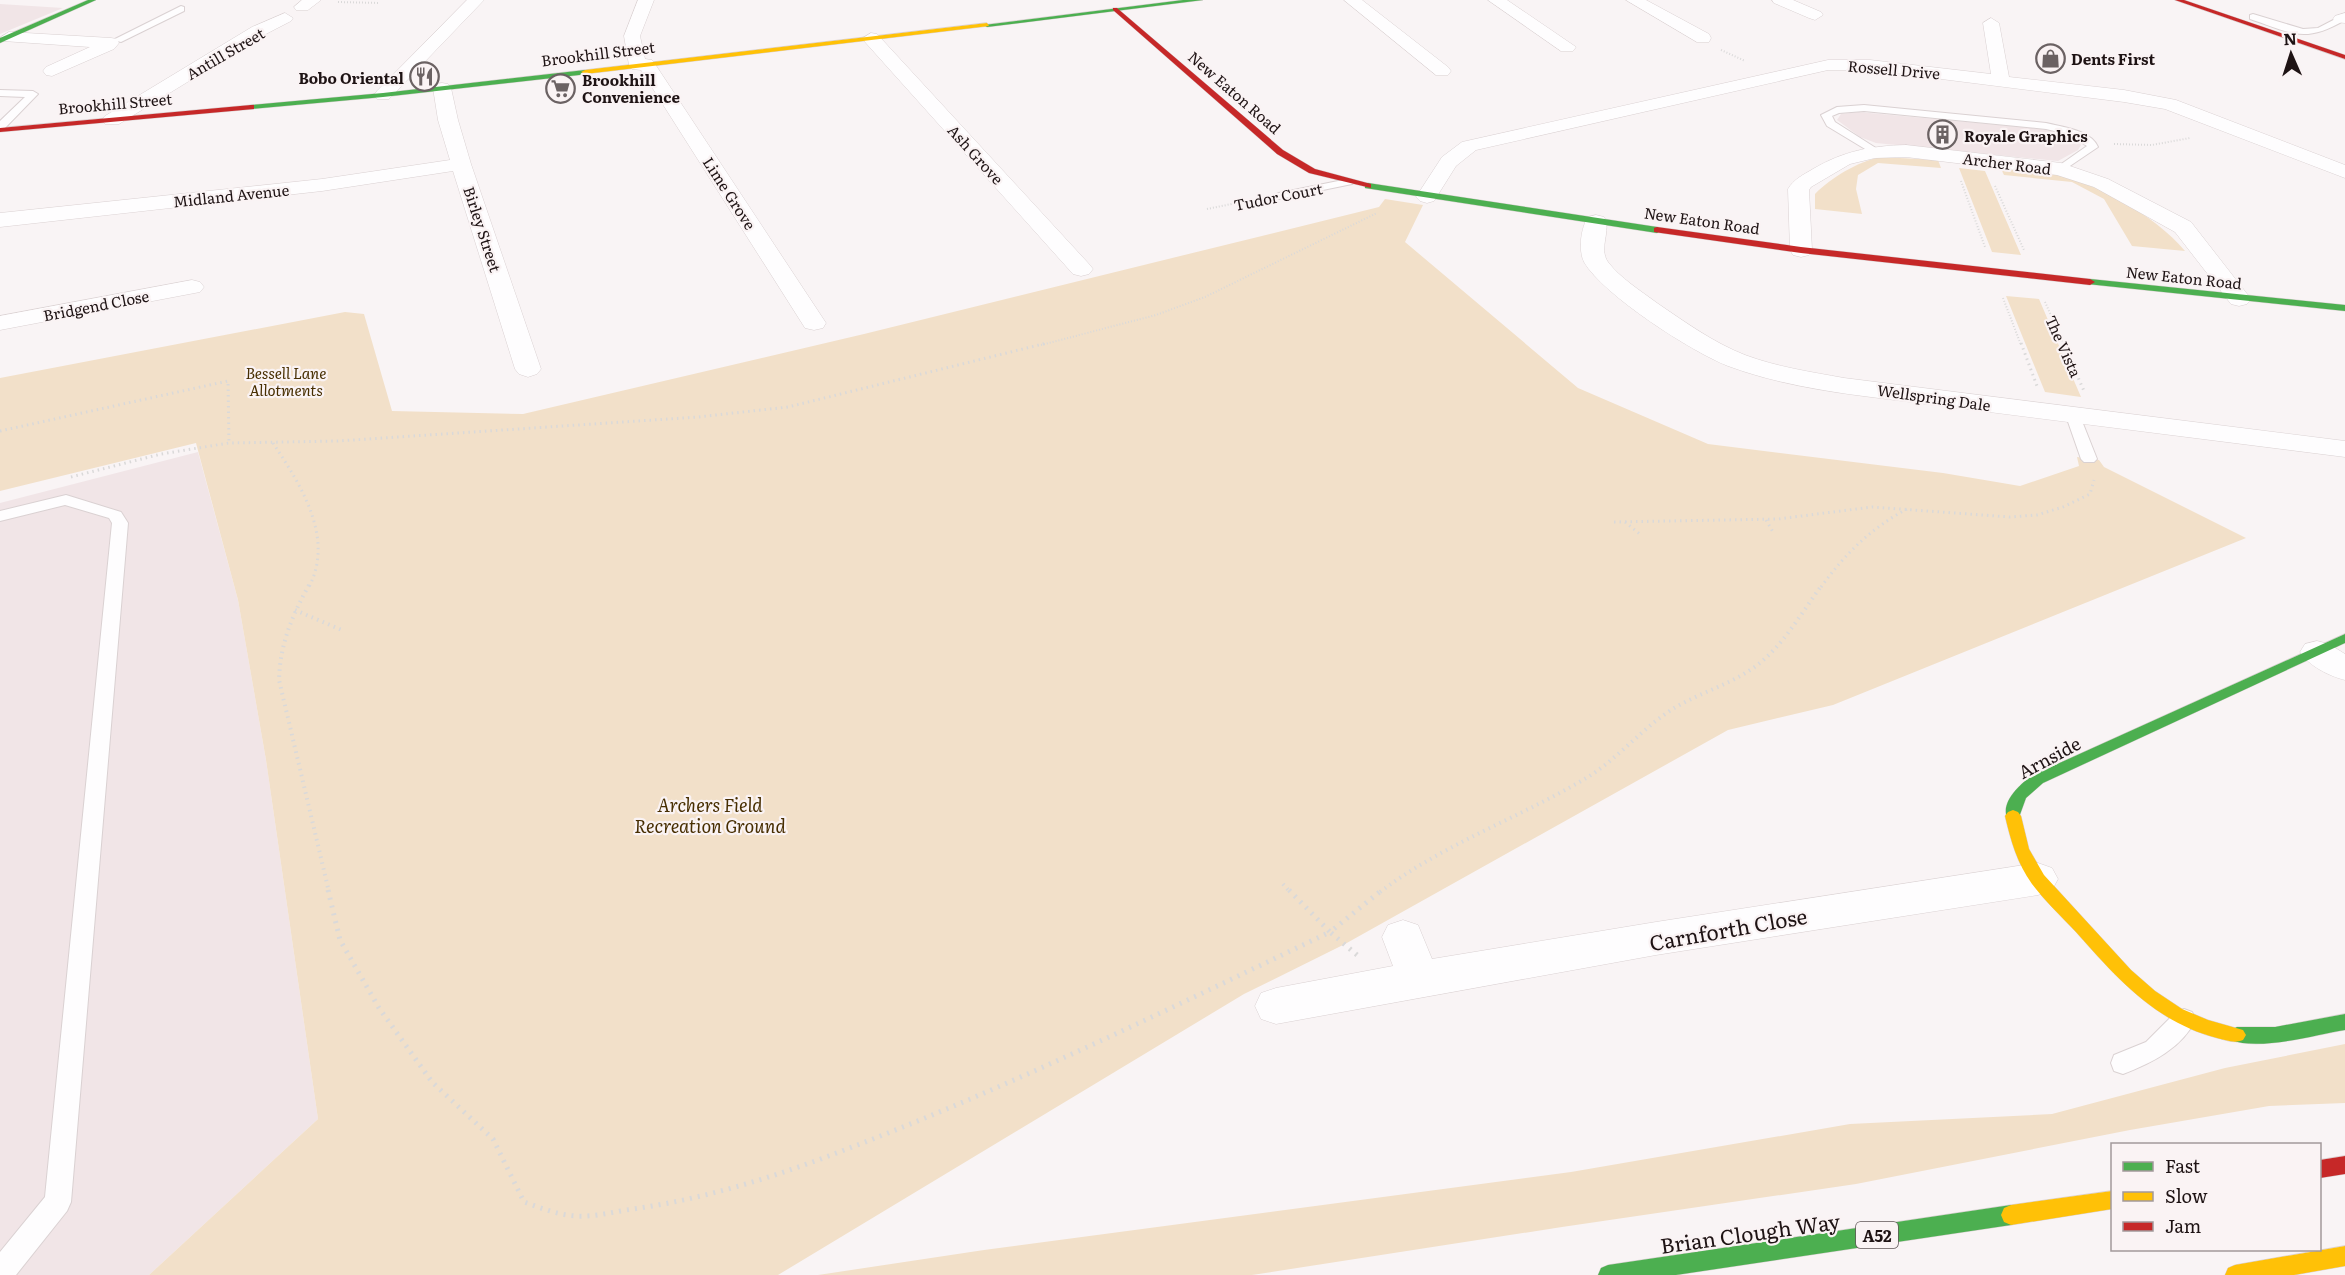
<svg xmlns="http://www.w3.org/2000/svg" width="2345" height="1275" viewBox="0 0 2345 1275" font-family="Literata,serif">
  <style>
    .built { fill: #f1e5e7 }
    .green { fill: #f2e0c9 }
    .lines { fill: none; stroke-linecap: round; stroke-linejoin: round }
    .lane-casing { stroke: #dad1d2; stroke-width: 2 }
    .street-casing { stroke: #dad1d2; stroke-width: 1 }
    .fast-casing { stroke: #dad1d2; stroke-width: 1 }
    .slow-casing { stroke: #dad1d2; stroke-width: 1 }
    .jam-casing { stroke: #dad1d2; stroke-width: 1 }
    .path-far3 { stroke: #dad9d9; stroke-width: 2; stroke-dasharray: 1 2; stroke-linecap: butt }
    .path-far2 { stroke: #dad9d9; stroke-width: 3; stroke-dasharray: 1.5 4; stroke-linecap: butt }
    .path-far1 { stroke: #dad9d9; stroke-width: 4; stroke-dasharray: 1.5 4.5; stroke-linecap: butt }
    .path { stroke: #dad9d9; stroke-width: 5; stroke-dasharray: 2 6; stroke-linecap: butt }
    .lane { fill: #fefdfe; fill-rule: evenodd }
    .street { fill: #fefdfe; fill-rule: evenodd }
    .fast { fill: #4caf50; fill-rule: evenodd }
    .slow { fill: #ffc107; fill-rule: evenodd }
    .jam { fill: #c62828; fill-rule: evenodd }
    .labels { text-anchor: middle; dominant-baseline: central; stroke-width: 4.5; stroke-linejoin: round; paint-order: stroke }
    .far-street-label { font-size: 15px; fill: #1e1314; stroke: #faf3f4 }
    .far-poi-label { font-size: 15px; font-weight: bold; fill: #1e1314; stroke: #faf3f4; text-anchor: start }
    .far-park-label { font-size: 15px; font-style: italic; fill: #472e01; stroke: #faf3f4 }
    .shield { fill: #faf3f4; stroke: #605657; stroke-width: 1.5 }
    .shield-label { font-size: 16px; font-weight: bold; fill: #1e1314 }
    .street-label { font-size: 18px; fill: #1e1314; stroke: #faf3f4 }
    .park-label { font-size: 18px; font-style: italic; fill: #472e01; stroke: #faf3f4 }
    .near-street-label { font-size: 21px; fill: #1e1314; stroke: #faf3f4 }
  </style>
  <rect width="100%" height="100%" fill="#f9f4f5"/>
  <!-- built -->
  <path class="built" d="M 0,4 L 63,8 L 0,34 Z
    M 1859,112 L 2041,129 L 2065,134 L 2078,140 L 2081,145 L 2078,150 L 2058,161 L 1876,143 L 1860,137 L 1837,120 L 1841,114 Z
    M 198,452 L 238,600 L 266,760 L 318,1119 L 149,1275 L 0,1275 L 0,503 Z"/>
  <!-- green -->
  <path class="green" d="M 1881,157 L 1938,160 L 1941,168 L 1878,163 L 1858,175 L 1856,189 L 1862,214 L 1815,209 L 1815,194 C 1832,177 1857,162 1881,157 Z
    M 1999,165 C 2014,167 2030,168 2045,171 C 2093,181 2154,214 2185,251 L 2132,246 L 2104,199 L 2072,182 L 2004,175 Z
    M 1959,168 L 1985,171 L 2021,255 L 1992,252 Z
    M 1385,199 L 1423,205 L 1405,242 L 1578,388 L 1708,444 L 1943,473 L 2020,486 L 2079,466 L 2077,457 L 2099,460 L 2104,467 L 2246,538 L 1833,705 L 1728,730 L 1345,944 L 1244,994 L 778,1275 L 149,1275 L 318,1119 L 266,760 L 238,600 L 196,443 L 0,491 L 0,378 L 345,312 L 364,314 L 392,411 L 523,414 L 864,334 L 1379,207 Z
    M 2006,296 L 2039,299 L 2081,397 L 2045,392 Z
    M 2345,1044 L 2345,1103 L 2269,1106 L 2130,1130 L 1856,1184 L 1562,1227 L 1252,1275 L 818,1275 L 984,1250 L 1571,1172 L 1850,1124 L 2052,1114 L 2225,1068 Z"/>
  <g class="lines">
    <defs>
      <path id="lane" d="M 181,6 L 184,7 L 184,11 L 121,42 L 113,40 Z
        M 2253,14 L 2303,29 L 2318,28 L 2341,16 L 2345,20 C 2304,44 2292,33 2250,19 L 2250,15 Z
        M 0,90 L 33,91 L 38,94 L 4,129 L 0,130 L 0,121 L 25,97 L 0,96 Z
        M 1864,105 L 2046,123 C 2062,127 2091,130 2098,147 L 2061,172 L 2055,169 L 2057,167 L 2087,146 L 2067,134 L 2046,129 L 1864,111 L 1839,113 L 1832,116 L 1835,122 L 1879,150 L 1880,152 L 1875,155 L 1827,126 L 1821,115 L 1837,107 Z
        M 1348,179 L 1354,182 L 1352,184 L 1279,199 L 1273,196 L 1279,193 Z
        M 2073,412 L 2080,416 L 2097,459 L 2094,462 L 2084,462 L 2081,459 L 2066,416 Z
        M 66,495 L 121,512 L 128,523 L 71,1202 L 67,1211 L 16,1275 L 0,1275 L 0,1252 L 45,1197 L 112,523 L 109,518 L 65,505 L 0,521 L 0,511 Z
        M 2184,1009 L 2192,1012 L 2196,1019 C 2182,1048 2152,1063 2123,1074 L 2114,1071 L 2111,1063 L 2114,1055 L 2146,1042 L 2176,1012 Z"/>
      <path id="street" d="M 302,0 L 321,0 L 308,10 L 296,10 L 294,7 Z
        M 467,0 L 484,0 L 389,99 L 377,99 L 374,95 L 377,91 Z
        M 638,0 L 654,0 L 640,36 L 645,59 L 652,60 L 655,64 L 826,323 L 823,328 L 814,330 L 805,328 L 641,70 L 632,69 L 629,65 L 624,36 Z
        M 1344,0 L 1362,0 L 1448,67 L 1451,71 L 1448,75 L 1436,75 Z
        M 1488,0 L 1507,0 L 1576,47 L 1573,51 L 1561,51 Z
        M 1626,0 L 1646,0 L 1709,34 L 1711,38 L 1709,42 L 1697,42 Z
        M 1772,0 L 1793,0 L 1821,12 L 1823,15 L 1815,20 L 1809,18 L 1774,3 Z
        M 285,13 L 293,18 L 291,21 L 264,35 L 119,124 L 105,124 L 102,120 L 105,116 L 252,27 Z
        M 2345,13 L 2345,23 L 2335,22 L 2333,19 L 2335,16 Z
        M 1991,18 L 1999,23 L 2009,77 L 2124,90 L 2176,100 L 2345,165 L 2345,178 L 2165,109 L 2124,102 L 1870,70 L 1828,70 L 1476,150 L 1456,166 L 1434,201 L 1427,203 L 1420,201 L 1416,197 L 1442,157 L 1462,142 L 1828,60 L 1870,60 L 1991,74 L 1983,23 Z
        M 9,32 L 111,38 L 117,39 L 119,43 L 114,49 L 52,76 L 46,75 L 43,71 L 46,67 L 90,47 L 3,41 L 1,37 Z
        M 871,33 L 877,34 L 1089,264 L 1093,269 L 1089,274 L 1081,276 L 1073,274 L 865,42 L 863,38 Z
        M 442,83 L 448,84 L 451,88 L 458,120 L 471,164 L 541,369 L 537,374 L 528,377 L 519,374 L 515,369 L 453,171 L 322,191 L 0,227 L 0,213 L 322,179 L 450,160 L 438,120 L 433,88 L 436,84 Z
        M 1906,145 L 2061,163 L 2108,179 L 2191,222 L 2251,299 L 2247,304 L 2239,306 L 2231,304 L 2175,232 L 2094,187 L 2057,175 L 1906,157 L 1875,158 L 1850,164 L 1811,187 L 1809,190 L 1812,250 L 1809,255 L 1801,257 L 1793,255 L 1790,250 L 1788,189 C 1794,179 1803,175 1813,169 C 1844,151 1870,146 1906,145 Z
        M 1596,215 L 1604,217 C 1612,230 1598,248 1608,262 C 1620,278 1641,291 1657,303 C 1685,322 1714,343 1745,355 C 1777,367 1811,372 1844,378 L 2345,441 L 2345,457 L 1871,397 C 1823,391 1774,383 1728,366 C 1692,352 1603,295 1584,262 C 1578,250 1581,227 1588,217 Z
        M 192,280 L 200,282 L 204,287 L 200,292 L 0,330 L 0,316 Z
        M 2317,641 L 2329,644 L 2345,654 L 2345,680 C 2329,676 2309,666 2300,652 L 2305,644 Z
        M 2038,863 L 2052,868 L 2058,879 L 2052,890 L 2038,895 L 1656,955 L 1276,1024 L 1261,1019 L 1255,1006 L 1261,993 L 1276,988 L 1393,966 L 1382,937 L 1388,925 L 1403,920 L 1418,925 L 1432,959 L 1656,922 Z"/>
      <path id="fast" d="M 88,0 L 96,0 L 0,43 L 0,38 Z
        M 1183,0 L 1203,0 L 987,27 L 984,25 Z
        M 585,70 L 589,72 L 588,74 L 383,97 L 251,109 L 247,107 L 251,105 L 383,93 Z
        M 1368,183 L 1657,227 L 1662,230 L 1657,233 L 1365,188 L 1365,184 Z
        M 2090,279 L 2345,305 L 2345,311 L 2087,284 L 2085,282 Z
        M 2345,634 L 2345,643 L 2043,783 L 2026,798 L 2018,820 L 2013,822 L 2008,820 C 1999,803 2020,784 2033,775 Z
        M 2345,1014 L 2345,1030 C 2315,1035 2259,1051 2231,1040 L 2228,1035 L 2231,1030 L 2237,1027 L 2275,1027 Z
        M 2011,1205 L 2018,1208 L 2021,1215 L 2018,1222 L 2011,1225 L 1676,1275 L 1598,1275 L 1601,1268 L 1608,1265 Z"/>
      <path id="slow" d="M 987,23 L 989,26 L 585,74 L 581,72 L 585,70 Z
        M 2013,810 L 2018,812 L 2021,816 L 2029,849 L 2044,875 L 2131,970 L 2155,991 L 2182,1009 L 2208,1020 L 2243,1030 L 2246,1035 L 2243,1040 C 2234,1044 2226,1040 2217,1038 C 2155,1022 2116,977 2076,932 C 2061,916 2045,901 2032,884 C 2017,863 2011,841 2005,816 L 2008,812 Z
        M 2112,1191 L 2112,1209 L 2011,1225 L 2004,1222 L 2001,1215 L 2004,1208 L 2011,1205 Z
        M 2345,1246 L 2345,1266 L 2294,1275 L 2225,1275 L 2228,1268 L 2235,1265 Z"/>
      <path id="jam" d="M 2175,0 L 2184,0 L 2345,55 L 2345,59 Z
        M 1113,8 L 1117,8 L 1283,150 L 1315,169 L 1371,184 L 1371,188 L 1309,173 L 1277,154 L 1113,10 Z
        M 251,105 L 254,105 L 254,109 L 0,132 L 0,128 Z
        M 1657,227 L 1801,247 L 2090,279 L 2095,282 L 2090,285 L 1801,253 L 1654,232 L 1654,228 Z
        M 2345,1156 L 2345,1174 L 2320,1178 L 2320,1160 Z"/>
    </defs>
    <!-- lane casing -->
    <use href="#lane" class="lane-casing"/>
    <!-- street casing -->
    <use href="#street" class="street-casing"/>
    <!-- fast casing -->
    <use href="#fast" class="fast-casing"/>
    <!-- slow casing -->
    <use href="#slow" class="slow-casing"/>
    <!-- jam casing -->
    <use href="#jam" class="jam-casing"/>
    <!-- path-far3 -->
    <path class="path-far3" d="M 338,2 L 380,3
      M 1721,50 L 1745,61
      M 2114,144 L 2152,145 L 2190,138
      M 1961,181 L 1985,247
      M 1995,186 L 2024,250
      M 1207,209 L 1256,199
      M 2003,298 L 2021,345
      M 2045,302 L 2064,345
      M 1041,345 L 1156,315 L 1205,297 L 1377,213"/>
    <!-- path-far2 -->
    <path class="path-far2" d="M 2021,343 L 2037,386
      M 2063,343 L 2084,391
      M 0,431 L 228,381 L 229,443
      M 273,443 C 300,484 335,537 309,587
      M 71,477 L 161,454 L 229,443 L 338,441 L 698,417 L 788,407 L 1047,343
      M 1766,520 L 1773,532
      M 1614,522 L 1778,519 L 1872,507 L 2010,517 L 2037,515 L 2063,507 L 2090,494 L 2094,480
      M 1625,522 L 1641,535
      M 1821,587 C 1845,554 1871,528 1907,509"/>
    <!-- path-far1 -->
    <path class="path-far1" d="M 309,585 C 292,616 280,644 279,680 L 329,892
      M 295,610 L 344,631
      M 1283,884 L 1290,892
      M 1380,892 C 1442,845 1516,819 1583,780 C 1616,761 1639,731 1671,710 C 1698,693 1730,685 1756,666 C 1783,646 1802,612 1822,585"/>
    <!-- path -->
    <path class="path" d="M 328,890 L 340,940 L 379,1008 L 432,1082 L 493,1139 L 524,1202 C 541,1208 558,1215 576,1216 C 593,1217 609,1213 626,1210 C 702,1200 775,1177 847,1149 C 1012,1086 1171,1008 1330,932 L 1357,955
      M 1289,890 L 1330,932 L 1382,890"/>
    <!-- lane -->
    <use href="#lane" class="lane"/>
    <!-- street -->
    <use href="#street" class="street"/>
    <!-- fast -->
    <use href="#fast" class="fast"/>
    <!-- slow -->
    <use href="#slow" class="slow"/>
    <!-- jam -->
    <use href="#jam" class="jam"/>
  </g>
  <!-- icons -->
  <defs>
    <symbol id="shop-ring" viewBox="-11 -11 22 22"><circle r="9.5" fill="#faf3f4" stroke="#6b6263" stroke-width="1.5"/><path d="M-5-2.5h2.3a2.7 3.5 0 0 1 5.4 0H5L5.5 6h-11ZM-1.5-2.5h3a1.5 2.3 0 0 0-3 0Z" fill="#6b6263"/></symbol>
    <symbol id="restaurant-ring" viewBox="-11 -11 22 22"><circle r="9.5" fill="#faf3f4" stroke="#6b6263" stroke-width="1.5"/><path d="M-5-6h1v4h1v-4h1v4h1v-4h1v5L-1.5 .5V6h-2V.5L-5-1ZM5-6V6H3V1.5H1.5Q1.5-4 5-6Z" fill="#6b6263"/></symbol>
    <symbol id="supermarket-ring" viewBox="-11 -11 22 22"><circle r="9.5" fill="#faf3f4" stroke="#6b6263" stroke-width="1.5"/><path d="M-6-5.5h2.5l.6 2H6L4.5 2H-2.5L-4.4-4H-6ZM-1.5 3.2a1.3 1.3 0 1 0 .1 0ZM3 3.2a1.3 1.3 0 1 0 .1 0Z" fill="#6b6263"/></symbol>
    <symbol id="building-ring" viewBox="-11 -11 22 22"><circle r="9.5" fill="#faf3f4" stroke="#6b6263" stroke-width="1.5"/><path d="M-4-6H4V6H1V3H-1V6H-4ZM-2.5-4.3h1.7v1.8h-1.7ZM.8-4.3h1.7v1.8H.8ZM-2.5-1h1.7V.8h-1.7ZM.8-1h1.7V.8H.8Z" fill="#6b6263"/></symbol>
  </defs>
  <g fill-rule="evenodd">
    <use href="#shop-ring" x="2034" y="42" width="33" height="33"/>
    <use href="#restaurant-ring" x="408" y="60" width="33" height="33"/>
    <use href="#supermarket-ring" x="544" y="72" width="33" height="33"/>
    <use href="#building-ring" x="1926" y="118" width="33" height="33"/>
  </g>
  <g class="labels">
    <!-- far-street labels -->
    <g class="far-street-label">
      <text transform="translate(225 53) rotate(-30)">Antill Street</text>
      <text transform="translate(598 53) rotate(-7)">Brookhill Street</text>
      <text transform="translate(1894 69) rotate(5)">Rossell Drive</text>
      <text transform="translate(1235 92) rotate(41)">New Eaton Road</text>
      <text transform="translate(115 103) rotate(-5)">Brookhill Street</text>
      <text transform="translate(976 154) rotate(48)">Ash Grove</text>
      <text transform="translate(2007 163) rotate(7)">Archer Road</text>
      <text transform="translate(730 193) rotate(57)">Lime Grove</text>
      <text transform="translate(231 195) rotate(-6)">Midland Avenue</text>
      <text transform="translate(1278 196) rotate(-11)">Tudor Court</text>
      <text transform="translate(1702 220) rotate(8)">New Eaton Road</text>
      <text transform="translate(483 229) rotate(72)">Birley Street</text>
      <text transform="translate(2184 277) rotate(6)">New Eaton Road</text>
      <text transform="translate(96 305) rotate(-11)">Bridgend Close</text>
      <text transform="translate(2064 346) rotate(66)">The Vista</text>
      <text transform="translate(1934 397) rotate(8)">Wellspring Dale</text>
    </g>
    <!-- far-poi labels -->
    <g class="far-poi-label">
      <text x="2071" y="58">Dents First</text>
      <text x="404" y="77" text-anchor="end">Bobo Oriental</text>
      <text x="582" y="79">Brookhill<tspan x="582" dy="17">Convenience</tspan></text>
      <text x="1964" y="135">Royale Graphics</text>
    </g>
    <!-- far-park labels -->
    <g class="far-park-label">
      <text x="286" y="372">Bessell Lane<tspan x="286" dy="17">Allotments</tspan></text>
    </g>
    <!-- shield labels -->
    <rect class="shield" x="1856" y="1222" width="42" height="26" rx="4.5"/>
    <g class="shield-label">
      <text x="1877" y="1235">A52</text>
    </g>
    <!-- street labels -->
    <g class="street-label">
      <text transform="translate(2049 757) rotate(-28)">Arnside</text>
    </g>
    <!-- park labels -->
    <g class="park-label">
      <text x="710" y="804">Archers Field<tspan x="710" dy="21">Recreation Ground</tspan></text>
    </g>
    <!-- near-street labels -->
    <g class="near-street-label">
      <text transform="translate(1728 928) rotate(-10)">Carnforth Close</text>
      <text transform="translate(1750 1232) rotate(-8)">Brian Clough Way</text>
    </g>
  </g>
  <!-- legend -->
  <rect x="2111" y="1143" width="210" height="108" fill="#faf3f4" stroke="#a2999a" stroke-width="1.5"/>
  <rect x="2123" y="1162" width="30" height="9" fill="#4caf50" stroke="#a2999a" stroke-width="1.5"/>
  <text x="2165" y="1173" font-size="18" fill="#1e1314">Fast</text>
  <rect x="2123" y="1192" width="30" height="9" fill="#ffc107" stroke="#a2999a" stroke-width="1.5"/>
  <text x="2165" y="1203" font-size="18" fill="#1e1314">Slow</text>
  <rect x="2123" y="1222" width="30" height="9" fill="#c62828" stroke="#a2999a" stroke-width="1.5"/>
  <text x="2165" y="1233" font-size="18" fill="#1e1314">Jam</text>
  <!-- north arrow -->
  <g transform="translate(2291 54) rotate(357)" stroke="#faf3f4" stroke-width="4.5" paint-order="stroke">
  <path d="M0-4.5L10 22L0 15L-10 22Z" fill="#1e1314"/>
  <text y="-9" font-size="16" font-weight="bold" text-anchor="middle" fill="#1e1314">N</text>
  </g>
</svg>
